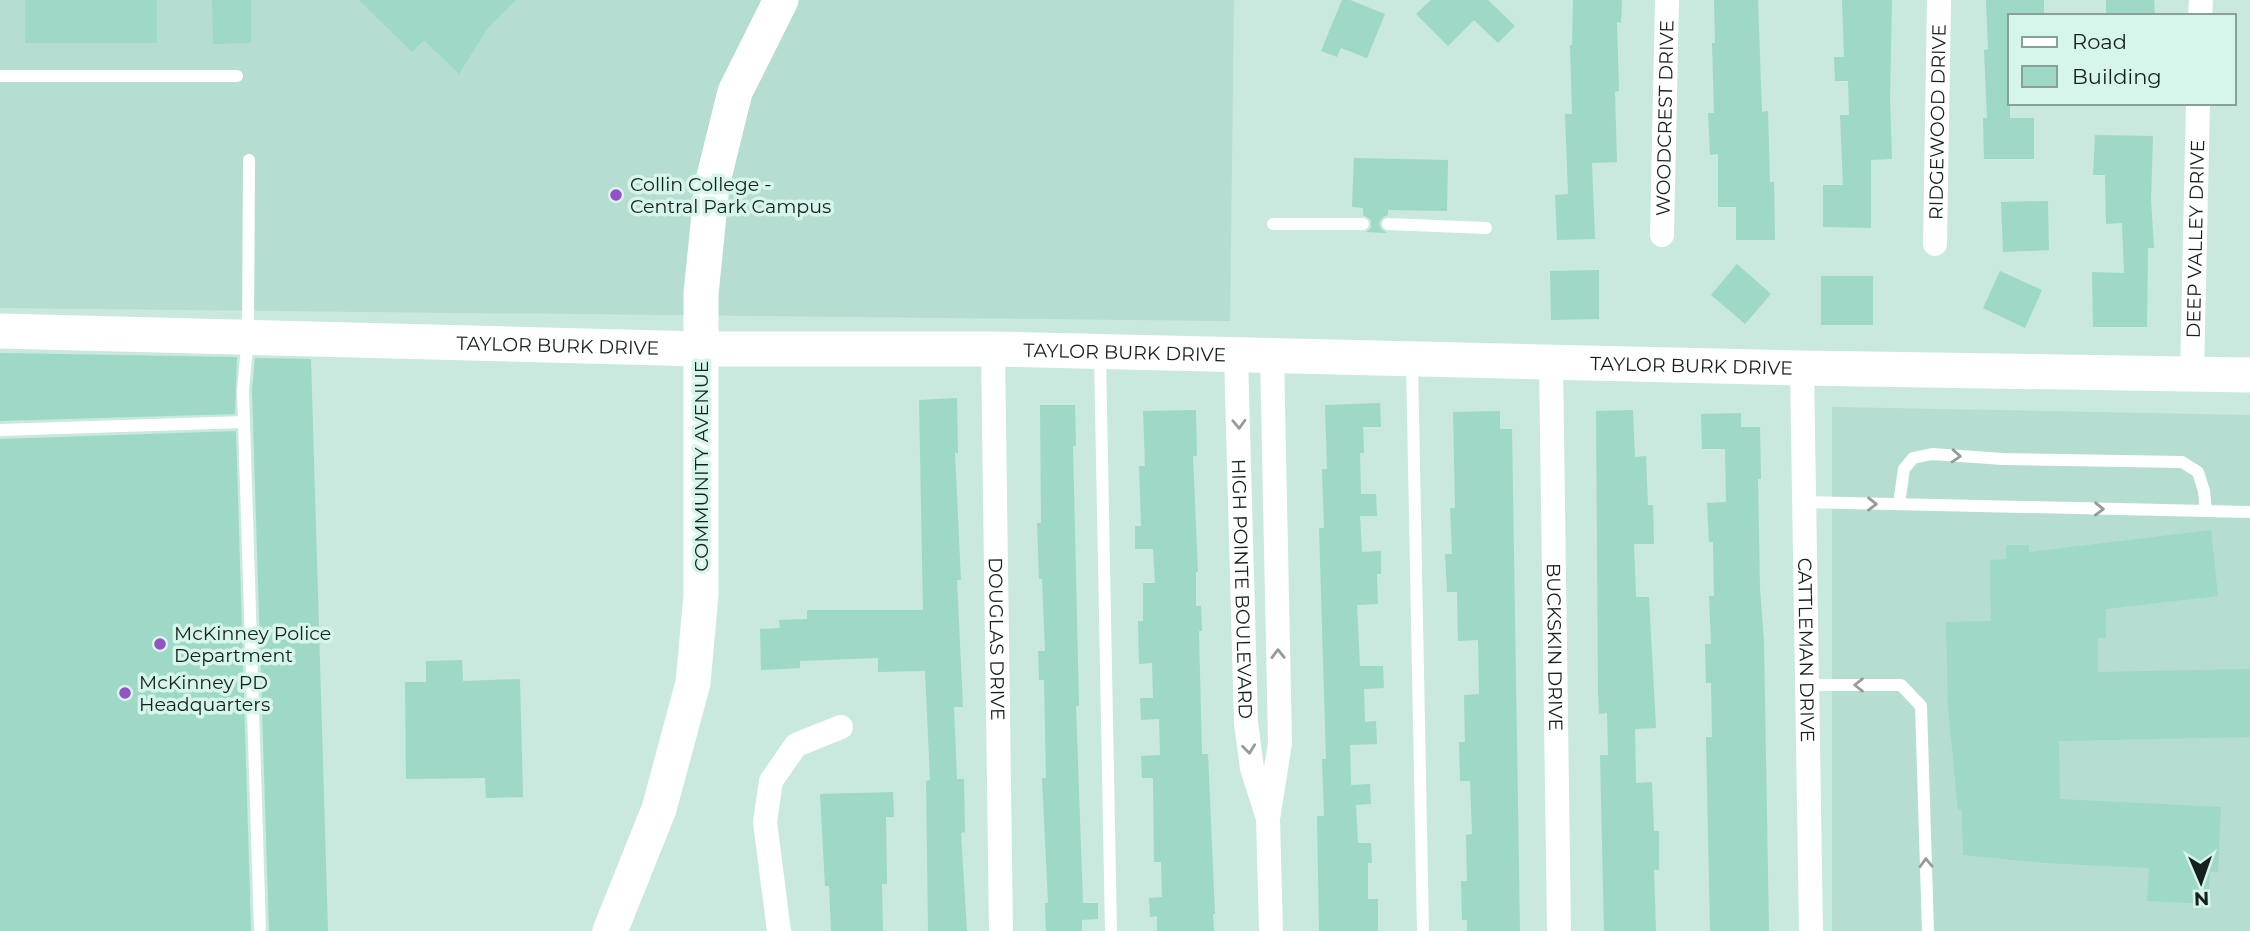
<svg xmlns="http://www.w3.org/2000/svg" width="2250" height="931" viewBox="0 0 2250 931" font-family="Montserrat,sans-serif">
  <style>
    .built { fill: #b5ddd1 }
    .building { fill: #9ed8c6 }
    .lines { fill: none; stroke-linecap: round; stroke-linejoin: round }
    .lane { stroke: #fff; stroke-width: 12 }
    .street { stroke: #fff; stroke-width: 24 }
    .secondary { stroke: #fff; stroke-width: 35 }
    .oneway { stroke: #969b9a }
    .poi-dot { fill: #9551c6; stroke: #d6f5eb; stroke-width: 2.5 }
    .labels { text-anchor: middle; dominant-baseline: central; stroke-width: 7; stroke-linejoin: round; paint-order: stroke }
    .street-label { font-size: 19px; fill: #15211e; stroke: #d6f5eb }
    .poi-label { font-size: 19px; fill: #15211e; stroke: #d6f5eb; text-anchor: start }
  </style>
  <rect width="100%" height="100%" fill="#c9e8de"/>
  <!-- built -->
  <path class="built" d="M 0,0 L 1234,0 L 1230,321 L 0,308 Z
    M 1832,407 L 2250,415 L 2250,931 L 1832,931 Z"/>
  <!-- building -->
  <path class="building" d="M 25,0 L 157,0 L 157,43 L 25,43 Z
    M 212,0 L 251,0 L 251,43 L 213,44 Z
    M 359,0 L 516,0 L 487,29 L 459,74 L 424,40 L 412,52 Z
    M 1342,0 L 1350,0 L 1385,14 L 1367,58 L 1341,48 L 1337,57 L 1321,51 Z
    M 1431,0 L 1488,0 L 1515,26 L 1498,43 L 1474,20 L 1448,46 L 1416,14 Z
    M 1573,0 L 1622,0 L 1621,23 L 1617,22 L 1619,91 L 1615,92 L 1617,162 L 1592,163 L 1595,239 L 1557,240 L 1555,195 L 1568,194 L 1565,114 L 1572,114 L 1570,45 L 1572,45 Z
    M 1714,0 L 1758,0 L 1762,112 L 1768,111 L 1770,182 L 1774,182 L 1775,240 L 1736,240 L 1736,207 L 1718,207 L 1718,154 L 1710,155 L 1708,113 L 1714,113 L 1712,43 L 1715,43 Z
    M 1842,0 L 1892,0 L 1890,99 L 1892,159 L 1871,160 L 1871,228 L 1823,227 L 1823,185 L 1843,185 L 1840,115 L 1849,115 L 1848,81 L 1835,81 L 1834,57 L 1844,57 Z
    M 1986,0 L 2044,0 L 2044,16 L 2010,16 L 2010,118 L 2034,118 L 2034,159 L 1984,159 L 1983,118 L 1987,118 L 1984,50 L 1988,49 Z
    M 2106,0 L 2154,0 L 2155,16 L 2106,16 Z
    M 2095,135 L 2153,136 L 2151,200 L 2154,248 L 2148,248 L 2147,327 L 2093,327 L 2092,272 L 2124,273 L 2122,223 L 2106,224 L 2105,175 L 2093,175 Z
    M 1354,158 L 1448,160 L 1447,211 L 1388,210 L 1388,215 L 1383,217 L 1379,223 L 1381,229 L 1387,233 L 1366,232 L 1371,228 L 1371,220 L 1363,215 L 1363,208 L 1352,207 Z
    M 2048,201 L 2049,250 L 2003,252 L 2001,202 Z
    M 1737,264 L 1771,294 L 1745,324 L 1711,295 Z
    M 1599,270 L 1599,319 L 1551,320 L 1550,271 Z
    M 2000,271 L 2042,290 L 2025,328 L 1983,308 Z
    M 1821,276 L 1873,276 L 1873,325 L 1821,325 Z
    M 0,353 L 237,357 L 235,414 L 0,421 Z
    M 255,358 L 311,359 L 328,931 L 269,931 L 252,390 Z
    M 957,398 L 958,453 L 955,453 L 961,580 L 957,580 L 963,707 L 954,707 L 957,779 L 964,779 L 965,832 L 961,833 L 967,931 L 928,931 L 926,781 L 930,780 L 925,671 L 878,672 L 878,658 L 800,661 L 800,668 L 761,670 L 760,629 L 780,628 L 779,620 L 807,619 L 807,610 L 923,610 L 919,400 Z
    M 1380,403 L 1381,427 L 1363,427 L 1364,453 L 1360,453 L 1361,494 L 1376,494 L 1377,516 L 1360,516 L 1362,552 L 1381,551 L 1381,574 L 1377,574 L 1378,604 L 1357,605 L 1360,666 L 1383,666 L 1384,688 L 1364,689 L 1365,722 L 1376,721 L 1377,744 L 1350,745 L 1351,785 L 1370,784 L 1371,804 L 1356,805 L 1358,843 L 1371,843 L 1372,863 L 1368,863 L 1368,899 L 1378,899 L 1378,931 L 1319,931 L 1317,816 L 1324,816 L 1322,759 L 1326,759 L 1319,528 L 1324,528 L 1322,469 L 1327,469 L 1325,405 Z
    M 1040,405 L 1075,405 L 1076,446 L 1073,446 L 1079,706 L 1076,706 L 1083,903 L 1098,903 L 1098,919 L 1082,920 L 1082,931 L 1046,931 L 1045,903 L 1048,903 L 1042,778 L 1046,778 L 1044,680 L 1039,680 L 1038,651 L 1045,651 L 1042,579 L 1039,579 L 1037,523 L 1041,523 Z
    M 1196,410 L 1197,456 L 1193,456 L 1198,572 L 1196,572 L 1196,606 L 1201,606 L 1202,631 L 1199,631 L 1202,754 L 1208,754 L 1215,914 L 1213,914 L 1214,931 L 1157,931 L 1157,916 L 1150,917 L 1149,898 L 1162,897 L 1161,862 L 1154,862 L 1153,778 L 1142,778 L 1141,756 L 1160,755 L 1159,719 L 1141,720 L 1140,698 L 1153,698 L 1152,663 L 1139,664 L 1138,621 L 1143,621 L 1143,583 L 1155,583 L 1153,549 L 1135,549 L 1135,526 L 1141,526 L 1139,466 L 1145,466 L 1143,411 Z
    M 1633,410 L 1635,457 L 1646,456 L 1648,505 L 1653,505 L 1654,544 L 1634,544 L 1636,597 L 1649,597 L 1656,728 L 1635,729 L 1636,783 L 1652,782 L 1654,831 L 1659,831 L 1659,870 L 1654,870 L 1656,931 L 1604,931 L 1600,755 L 1608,755 L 1607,713 L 1599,714 L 1598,692 L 1596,411 Z
    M 1500,411 L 1500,429 L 1512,429 L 1520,931 L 1467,931 L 1467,920 L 1462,920 L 1461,881 L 1467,881 L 1466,835 L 1472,834 L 1470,781 L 1460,781 L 1459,742 L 1465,742 L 1464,695 L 1479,694 L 1478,640 L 1458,641 L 1457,592 L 1447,592 L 1445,554 L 1452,554 L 1450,508 L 1455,508 L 1453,412 Z
    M 1741,413 L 1741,427 L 1760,427 L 1761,479 L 1758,479 L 1760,588 L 1764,642 L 1769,931 L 1710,931 L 1706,737 L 1712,737 L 1711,683 L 1706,683 L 1705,644 L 1711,644 L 1709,596 L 1714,596 L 1713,542 L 1709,542 L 1707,503 L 1726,502 L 1725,449 L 1702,449 L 1701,414 Z
    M 236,431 L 251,931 L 0,931 L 0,439 Z
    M 2211,530 L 2218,596 L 2106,609 L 2106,638 L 2098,638 L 2098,672 L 2250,669 L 2250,737 L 2059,741 L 2060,799 L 2221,807 L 2218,872 L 2210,871 L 2208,904 L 2147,901 L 2149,868 L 2044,863 L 1963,855 L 1962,809 L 1958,810 L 1948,708 L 1946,622 L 1991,621 L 1990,560 L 2006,559 L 2006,545 L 2029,545 L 2029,552 Z
    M 462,660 L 463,681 L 520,679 L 523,797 L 486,798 L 485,778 L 406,779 L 405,682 L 426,682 L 426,661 Z
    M 893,792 L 894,817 L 886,817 L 887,884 L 882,884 L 883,931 L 831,931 L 829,886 L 825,886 L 820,794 Z"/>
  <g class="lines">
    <!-- lane -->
    <path class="lane" d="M 0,76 L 237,76
      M 249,160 L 248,337 L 243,390 L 260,931
      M 1273,224 L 1363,224
      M 1388,224 L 1486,228
      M 1100,354 L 1111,931
      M 1412,361 L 1423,931
      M 0,430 L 244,422
      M 1804,502 L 2250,512
      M 1899,504 L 1904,469 L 1913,458 L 1932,454 L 2003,459 L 2182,462 L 2198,472 L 2204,491 L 2206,511
      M 1807,685 L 1901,685 L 1921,706 L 1928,931"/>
    <!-- street -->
    <g class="street">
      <path d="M 2200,16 L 2201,0"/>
      <path id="s1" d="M 1662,235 L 1667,0"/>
      <path id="s2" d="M 1935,244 L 1939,0"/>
      <path id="s3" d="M 993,349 L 1001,931"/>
      <path id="s4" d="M 1236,356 L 1246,723 L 1252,768 L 1267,815"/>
      <path id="s5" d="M 1551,363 L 1559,931"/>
      <path id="s6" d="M 1802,368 L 1811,931"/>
      <path id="s7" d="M 2192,375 L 2198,103"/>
      <path d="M 779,931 L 765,822 L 771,781 L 796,745 L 841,727"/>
      <path d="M 1271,931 L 1268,819 L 1280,743 L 1272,355"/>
    </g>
    <!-- secondary -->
    <g class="secondary">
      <path id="s8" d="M 0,331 L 701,349 L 993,349 L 1802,368 L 2250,375"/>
      <path d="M 610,931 L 659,809 L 693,683 L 701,595 L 701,294 L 712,185 L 735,92 L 781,0"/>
    </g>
  </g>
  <!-- one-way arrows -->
  <defs><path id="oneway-chevron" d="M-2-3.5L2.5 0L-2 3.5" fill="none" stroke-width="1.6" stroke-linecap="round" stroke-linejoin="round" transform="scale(1.75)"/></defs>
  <g class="oneway">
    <use href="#oneway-chevron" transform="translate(1239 424) rotate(88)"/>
    <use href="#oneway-chevron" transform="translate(1956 456) rotate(4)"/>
    <use href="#oneway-chevron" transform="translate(1872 504) rotate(1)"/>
    <use href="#oneway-chevron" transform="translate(2099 509) rotate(1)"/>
    <use href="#oneway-chevron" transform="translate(1278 654) rotate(-91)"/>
    <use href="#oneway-chevron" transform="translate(1859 685) rotate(-180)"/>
    <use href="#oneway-chevron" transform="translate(1249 749) rotate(83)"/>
    <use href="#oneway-chevron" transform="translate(1926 863) rotate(-92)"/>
  </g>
  <!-- markers -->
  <g class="poi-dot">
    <circle cx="616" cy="195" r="7"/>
    <circle cx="160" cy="644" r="7"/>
    <circle cx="125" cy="693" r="7"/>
  </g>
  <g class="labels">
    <!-- street labels -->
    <g class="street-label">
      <text stroke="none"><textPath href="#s1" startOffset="117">WOODCREST DRIVE</textPath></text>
      <text stroke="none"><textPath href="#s2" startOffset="122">RIDGEWOOD DRIVE</textPath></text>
      <text stroke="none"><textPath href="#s7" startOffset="136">DEEP VALLEY DRIVE</textPath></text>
      <text stroke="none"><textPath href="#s8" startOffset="558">TAYLOR BURK DRIVE</textPath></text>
      <text stroke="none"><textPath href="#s8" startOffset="1125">TAYLOR BURK DRIVE</textPath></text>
      <text stroke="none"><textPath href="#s8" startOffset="1692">TAYLOR BURK DRIVE</textPath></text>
      <text transform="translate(701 466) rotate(-90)">COMMUNITY AVENUE</text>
      <text stroke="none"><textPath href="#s4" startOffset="233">HIGH POINTE BOULEVARD</textPath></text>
      <text stroke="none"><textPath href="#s3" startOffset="290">DOUGLAS DRIVE</textPath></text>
      <text stroke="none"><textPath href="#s5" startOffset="284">BUCKSKIN DRIVE</textPath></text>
      <text stroke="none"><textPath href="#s6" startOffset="282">CATTLEMAN DRIVE</textPath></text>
    </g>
    <!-- poi labels -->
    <g class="poi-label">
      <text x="630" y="184">Collin College -<tspan x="630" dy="22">Central Park Campus</tspan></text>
      <text x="174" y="633">McKinney Police<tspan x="174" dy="22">Department</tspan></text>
      <text x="139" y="682">McKinney PD<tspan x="139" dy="22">Headquarters</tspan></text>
    </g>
  </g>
  <!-- legend -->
  <rect x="2008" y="14" width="228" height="91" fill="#d6f5eb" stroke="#89a099" stroke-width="2"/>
  <rect x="2022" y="37" width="35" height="10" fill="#ffffff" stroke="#89a099" stroke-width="2"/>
  <text x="2072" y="49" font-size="21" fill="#15211e">Road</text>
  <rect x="2022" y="66" width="35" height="21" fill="#9ed8c6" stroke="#89a099" stroke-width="2"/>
  <text x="2072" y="84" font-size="21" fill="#15211e">Building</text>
  <!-- north arrow -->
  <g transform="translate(2201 882) rotate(178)" stroke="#d6f5eb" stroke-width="5" paint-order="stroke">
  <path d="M0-5L12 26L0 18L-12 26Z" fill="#15211e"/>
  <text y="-10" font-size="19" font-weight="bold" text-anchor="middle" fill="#15211e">N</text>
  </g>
</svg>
